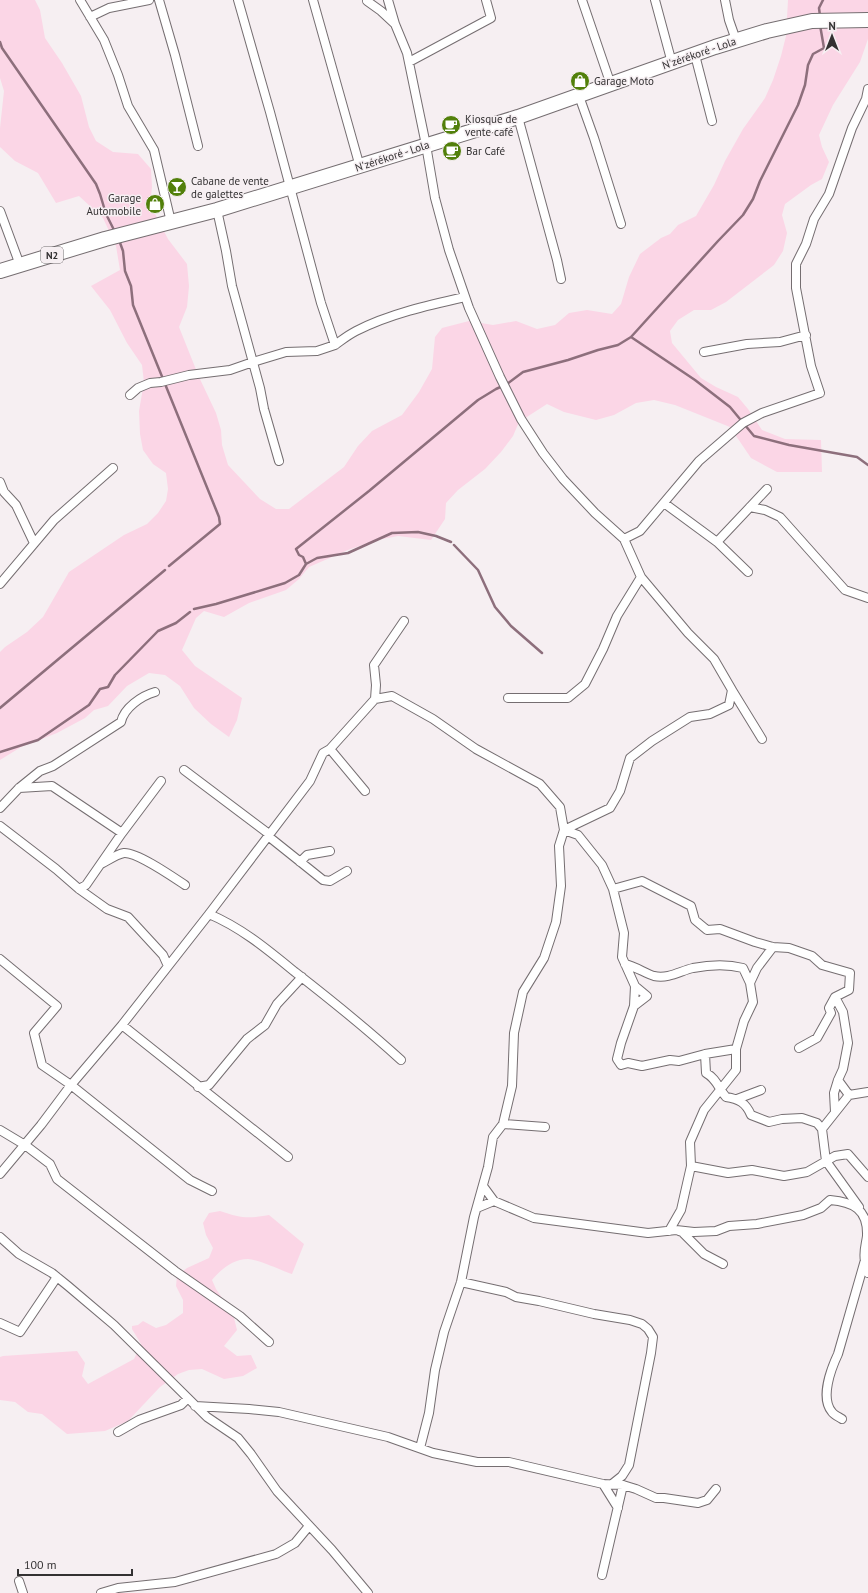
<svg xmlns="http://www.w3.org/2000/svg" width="868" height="1593" viewBox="0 0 868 1593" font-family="'PT Sans',sans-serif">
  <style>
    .green { fill: #fbd6e6 }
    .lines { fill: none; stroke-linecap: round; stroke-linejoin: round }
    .stream { stroke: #8d6f7c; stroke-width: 2.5 }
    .street-casing { stroke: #756e71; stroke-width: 10 }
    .highway-casing { stroke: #756e71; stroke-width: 16 }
    .street { stroke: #fff; stroke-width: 8 }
    .highway { stroke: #fff; stroke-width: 14 }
    .labels { text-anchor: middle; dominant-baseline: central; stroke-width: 3; stroke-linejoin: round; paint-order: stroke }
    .shield { fill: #f6eff2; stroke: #6e6a6c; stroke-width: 1 }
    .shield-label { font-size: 10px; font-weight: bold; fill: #333132 }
    .street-label { font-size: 11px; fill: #333132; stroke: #f6eff2 }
    .poi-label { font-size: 11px; fill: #333132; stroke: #f6eff2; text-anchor: start }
  </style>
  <rect width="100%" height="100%" fill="#f6eff2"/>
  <!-- green -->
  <path class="green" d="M 0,0 L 35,0 L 40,10 L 45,38 L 62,63 L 81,96 L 89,127 L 96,141 L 113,152 L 138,154 L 151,169 L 152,187 L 150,204 L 168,239 L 187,264 L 189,286 L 187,307 L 179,327 L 199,377 L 216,413 L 221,430 L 222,445 L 228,465 L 260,499 L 276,509 L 289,509 L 344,467 L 358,446 L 372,431 L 402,415 L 419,392 L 432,369 L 435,337 L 442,328 L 469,321 L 493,325 L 516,321 L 537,329 L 555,325 L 569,313 L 587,310 L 612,314 L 621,304 L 629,277 L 640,254 L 661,238 L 670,234 L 678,225 L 696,216 L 714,185 L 725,161 L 743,129 L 765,98 L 773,80 L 781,56 L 786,36 L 788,0 L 868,0 L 868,39 L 860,62 L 833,105 L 819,135 L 822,147 L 829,162 L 822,179 L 811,185 L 785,204 L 782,215 L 787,233 L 783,251 L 774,265 L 726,302 L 711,310 L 694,310 L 678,320 L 670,331 L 672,343 L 701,378 L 716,387 L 738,397 L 748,409 L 762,430 L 785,439 L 821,440 L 822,472 L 777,472 L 751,458 L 730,427 L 675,405 L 654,400 L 636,403 L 614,415 L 596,420 L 564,412 L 547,404 L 519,422 L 513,436 L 501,452 L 485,469 L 458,490 L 446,503 L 445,519 L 431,540 L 398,536 L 377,540 L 348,550 L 309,567 L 299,579 L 286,590 L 249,603 L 224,617 L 204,611 L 196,618 L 182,650 L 195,666 L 242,698 L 237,720 L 229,737 L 211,724 L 194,708 L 180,686 L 165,675 L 149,673 L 127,686 L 108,706 L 94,710 L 85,718 L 57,733 L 21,747 L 0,760 L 0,652 L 5,647 L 27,632 L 43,617 L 69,572 L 124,535 L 147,524 L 158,513 L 166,501 L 168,489 L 166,473 L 153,464 L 143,450 L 140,434 L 139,411 L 144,382 L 142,365 L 127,343 L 110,310 L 91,286 L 120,270 L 116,246 L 103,218 L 79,196 L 56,203 L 38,173 L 15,161 L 0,147 L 0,128 L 4,91 L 0,78 Z
    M 220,1211 C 241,1218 247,1219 269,1215 L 304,1244 L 292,1274 C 280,1270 259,1260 248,1259 C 233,1259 220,1270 212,1280 L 216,1289 L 233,1314 L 237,1330 L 224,1346 L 237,1356 L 251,1355 L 257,1368 L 243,1376 L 224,1379 L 202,1369 L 189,1370 L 178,1374 L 160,1387 L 128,1421 L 105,1431 L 67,1434 L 42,1414 L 28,1412 L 15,1402 L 0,1400 L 0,1357 L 3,1356 L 77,1351 L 85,1363 L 82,1376 L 88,1384 L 134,1359 L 141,1344 L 132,1329 L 132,1326 L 138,1325 L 143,1321 L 156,1328 L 166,1325 L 183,1313 L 183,1300 L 176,1286 L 177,1276 L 187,1268 L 209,1258 L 213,1248 L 206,1235 L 203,1223 L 209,1213 Z"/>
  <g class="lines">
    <!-- stream -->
    <path class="stream" d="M 820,16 L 819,8 L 823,0
      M 0,42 L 2,48 L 96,184 L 100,194 L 106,214 L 115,232
      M 119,240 L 123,251 L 125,271 L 131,286 L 133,305 L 219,517 L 220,524 L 169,566
      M 631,337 L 695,380 L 730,407 L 754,436 L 789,445 L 857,457 L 868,465
      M 454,545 L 478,570 L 495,607 L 511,626 L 542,653
      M 306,564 L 303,557 L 299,555 L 296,549 L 369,491 L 478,400 L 496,389 L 507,384 L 523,372 L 568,360 L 598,350 L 618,345 L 631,337 L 718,241 L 743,215 L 753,199 L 760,181 L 798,105 L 805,85 L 808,65 L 813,54 L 824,48 L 820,25
      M 194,609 L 216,604 L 285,583 L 299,575 L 306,564 L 317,558 L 348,553 L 392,533 L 418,532 L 436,536 L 451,542
      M 0,708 L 165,570
      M 0,752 L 38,740 L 89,705 L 100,689 L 108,687 L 115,675 L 158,631 L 176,623 L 190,612"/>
    <defs>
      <path id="street" d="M 80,0 L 104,40 L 118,75 L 128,106 L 154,150 L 171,222
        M 159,0 L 175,55 L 198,146
        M 238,0 L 270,112 L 321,303 L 335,345 C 342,340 348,335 356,331 C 389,314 429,305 465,297
        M 313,0 L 360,167
        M 388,0 L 395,24
        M 582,0 L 611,85
        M 655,0 L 672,63
        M 725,0 L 729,20 L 736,40
        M 367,1 L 381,11 L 395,24 L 407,53 L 426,145 L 435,198 L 449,250 L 469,308 L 500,377 L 521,419 L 543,453 L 563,479 L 595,513 L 624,539 L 641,577 L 688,633 L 714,659 L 732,690 L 729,705 L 710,714 L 690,717 L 652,741 L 630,758 L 620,791 L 610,808 L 564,830 L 560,807 L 540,784 L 476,749 L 433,719 L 392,696 L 375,699
        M 90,17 L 109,8 L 149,0
        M 695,55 L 712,121
        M 409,62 L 491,18 L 486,0
        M 579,96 L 594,138 L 621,224
        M 518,117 L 557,260 L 561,279
        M 217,210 L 226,251 L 232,286 L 260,388 L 264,409 L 279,461
        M 0,211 L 20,265
        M 704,352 L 747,344 L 780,342 L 806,335
        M 130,395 L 138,388 L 150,383 L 161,382 L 189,375 L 230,370 L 253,362 L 286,352 L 317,351 L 335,345
        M 0,482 L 4,492 L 16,505 L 34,543
        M 664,503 L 717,542 L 767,489
        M 750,507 L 765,510 L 780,517 L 845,590 L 868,598
        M 624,539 L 640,531 L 699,461 L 743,423 L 762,413 L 820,393 L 811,366 L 796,288 L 796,264 L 806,244 L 814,219 L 829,194 L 852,128 L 866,99 L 868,89
        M 717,542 L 748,572
        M 0,584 L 54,520 L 113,468
        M 732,690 L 762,739
        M 508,698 L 568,698 L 585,684 L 603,649 L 617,616 L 641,577
        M 330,749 L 365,791
        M 184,770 L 269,834
        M 19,788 L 52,786 L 122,833
        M 0,808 L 19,788 L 40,771 L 53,766 L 121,722 C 124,708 141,696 155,692
        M 0,826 L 56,869 L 79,889 L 107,909 L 128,917 L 163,955 L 168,966
        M 268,836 L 323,880 L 330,881 L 347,871
        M 300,862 L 307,855 L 330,851
        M 101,864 C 107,861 117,854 124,853 C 137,852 173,877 185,885
        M 79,889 L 86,885 L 122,833 L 161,781
        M 613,889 L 642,881 L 691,906 L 695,920 L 707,930 L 720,929 L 755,942 L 773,947 L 789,948 L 812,956 L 822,965 L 850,973 L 849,990 L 835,997 L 829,1008 L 831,1013 L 817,1038 L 799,1048
        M 209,914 C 242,928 268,950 295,972 C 331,1000 367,1029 401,1060
        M 0,959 L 57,1006 L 34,1033 L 42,1065 L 71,1085 L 190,1180 L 212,1191
        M 625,964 C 634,966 647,974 654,976 C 669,979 680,971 693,968 C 709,965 727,964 743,968 L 750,983
        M 634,1006 L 635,986
        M 122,1025 L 288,1157
        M 705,1054 L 706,1073 C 717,1079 718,1088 726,1097 C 739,1099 746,1103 751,1115 L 769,1122 L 782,1119 L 802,1118 L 817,1123 L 822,1129 L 826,1161 L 859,1207
        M 838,1080 L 849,1095
        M 198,1087 L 209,1085 L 247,1039 L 265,1025 L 277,1004 L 302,977
        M 737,1099 L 761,1090
        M 835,1112 L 834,1093 L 838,1080 L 843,1069 L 848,1043 L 843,1012 L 835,997
        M 503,1124 L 545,1127
        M 822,1129 L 849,1095 L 868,1092
        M 0,1130 L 25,1145 L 50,1164 L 57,1179 L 175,1271 L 240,1316 L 269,1342
        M 691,1166 L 690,1142 L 704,1110 L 736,1070 L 736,1049 L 744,1021 L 753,1002 L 750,983 L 757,968 L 773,947
        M 0,1174 L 41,1125 L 71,1085 L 122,1025 L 209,914 L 310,781 L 323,753 L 330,749 L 375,699 L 376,685 L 374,665 L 404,621
        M 483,1186 L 494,1201
        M 477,1208 L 494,1201 L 534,1218 L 648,1233 L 676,1230 L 694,1232 L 716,1231 L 729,1226 L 757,1224 L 803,1215 L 821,1208 L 830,1200 C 853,1202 868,1209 867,1236 C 866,1244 863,1252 865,1261 C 865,1265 867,1269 868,1273
        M 669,1231 L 681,1210 L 691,1166 L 728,1173 L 752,1170 L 784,1176 L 807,1172 L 835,1156 L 848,1154 L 868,1177
        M 679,1231 L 682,1232 L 704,1254 L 723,1264
        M 0,1237 L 19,1254 L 52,1273 L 68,1286 L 114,1325 L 207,1417 L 238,1438 L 251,1454 L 277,1491 L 332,1550 L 368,1593
        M 461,1282 L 506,1292 L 516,1297 L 539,1301 L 594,1314 L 630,1320 L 642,1324 L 648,1329 L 653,1337 L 651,1353 L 629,1465 L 622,1476 L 612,1484
        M 0,1323 L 20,1332 L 57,1277
        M 195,1406 L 249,1409 L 279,1412 L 388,1437 L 433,1453 L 477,1462 L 509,1462 L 603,1484 L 623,1485 L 636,1489 L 656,1498 L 664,1498 L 698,1503 L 707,1500 L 716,1489
        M 842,1419 C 839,1417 834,1415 832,1412 C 820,1398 831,1369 838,1354 L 865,1260
        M 118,1432 L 139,1420 L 181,1405 L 187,1399
        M 420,1448 L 429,1413 L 435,1370 L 444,1332 L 461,1282 L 474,1217 L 488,1167 L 493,1137 L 503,1124 L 512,1086 L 514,1033 L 523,992 L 544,958 L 556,922 L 561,886 L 559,846 L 564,830 L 578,835 L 602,865 L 613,889 L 624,933 L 622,957 L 635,986 L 647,996 L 634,1006 L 621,1043 L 617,1059 L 621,1065 L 628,1063 L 642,1066 L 670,1060 L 679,1061 L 705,1054 L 736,1049
        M 603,1484 L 618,1508
        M 602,1575 L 623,1485
        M 19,1581 L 23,1593
        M 101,1593 L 118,1588 L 175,1582 L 276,1554 L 295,1543 L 309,1526"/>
      <path id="highway" d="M 0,271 L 105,239 L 217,210 L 518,117 L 715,47 L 767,31 L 812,21 L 868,20"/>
    </defs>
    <!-- street casing -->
    <use href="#street" class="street-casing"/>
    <!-- highway casing -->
    <use href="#highway" class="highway-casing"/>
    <!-- street -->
    <use href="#street" class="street"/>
    <!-- highway -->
    <use href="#highway" class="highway"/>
  </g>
  <!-- icons -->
  <defs>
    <symbol id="shop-disc" viewBox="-11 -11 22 22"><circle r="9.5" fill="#52800b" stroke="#f6eff2"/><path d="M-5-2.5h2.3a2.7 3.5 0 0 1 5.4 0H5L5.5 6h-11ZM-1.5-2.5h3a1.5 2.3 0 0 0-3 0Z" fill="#fff"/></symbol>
    <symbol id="cafe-disc" viewBox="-11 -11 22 22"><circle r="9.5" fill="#52800b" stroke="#f6eff2"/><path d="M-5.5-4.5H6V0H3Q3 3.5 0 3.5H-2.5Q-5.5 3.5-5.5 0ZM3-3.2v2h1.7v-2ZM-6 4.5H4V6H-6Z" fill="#fff"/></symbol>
    <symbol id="bar-disc" viewBox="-11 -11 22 22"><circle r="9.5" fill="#52800b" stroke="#f6eff2"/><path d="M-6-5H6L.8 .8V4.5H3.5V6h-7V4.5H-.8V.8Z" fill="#fff"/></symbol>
  </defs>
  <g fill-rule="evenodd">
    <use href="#shop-disc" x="569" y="70" width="22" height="22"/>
    <use href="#cafe-disc" x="440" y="114" width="22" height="22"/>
    <use href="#cafe-disc" x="441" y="140" width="22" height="22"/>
    <use href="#bar-disc" x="166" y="176" width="22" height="22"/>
    <use href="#shop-disc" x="144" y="193" width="22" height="22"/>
  </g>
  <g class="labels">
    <!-- shield labels -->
    <rect class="shield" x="41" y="247" width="22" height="16" rx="3"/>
    <g class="shield-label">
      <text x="52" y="255">N2</text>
    </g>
    <!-- street labels -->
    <g class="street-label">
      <text transform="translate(699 53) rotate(-19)">N'zérékoré - Lola</text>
      <text transform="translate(392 156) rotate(-18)">N'zérékoré - Lola</text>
    </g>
    <!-- poi labels -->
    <g class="poi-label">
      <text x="594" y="81">Garage Moto</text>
      <text x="465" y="119">Kiosque de<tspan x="465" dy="13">vente café</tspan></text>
      <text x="466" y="151">Bar Café</text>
      <text x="191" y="181">Cabane de vente<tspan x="191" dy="13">de galettes</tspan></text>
      <text x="141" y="198" text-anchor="end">Garage<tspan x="141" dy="13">Automobile</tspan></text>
    </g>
  </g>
  <!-- north arrow -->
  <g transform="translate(832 36)" stroke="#f6eff2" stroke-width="3" paint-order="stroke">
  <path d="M0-3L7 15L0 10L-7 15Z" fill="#333132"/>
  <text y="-6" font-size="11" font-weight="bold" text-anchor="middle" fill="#333132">N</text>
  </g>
  <!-- scale -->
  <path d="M18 1569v6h114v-6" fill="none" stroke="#333132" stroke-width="2"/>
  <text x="24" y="1569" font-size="12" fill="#333132" stroke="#f6eff2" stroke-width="3" paint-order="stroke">100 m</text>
</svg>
